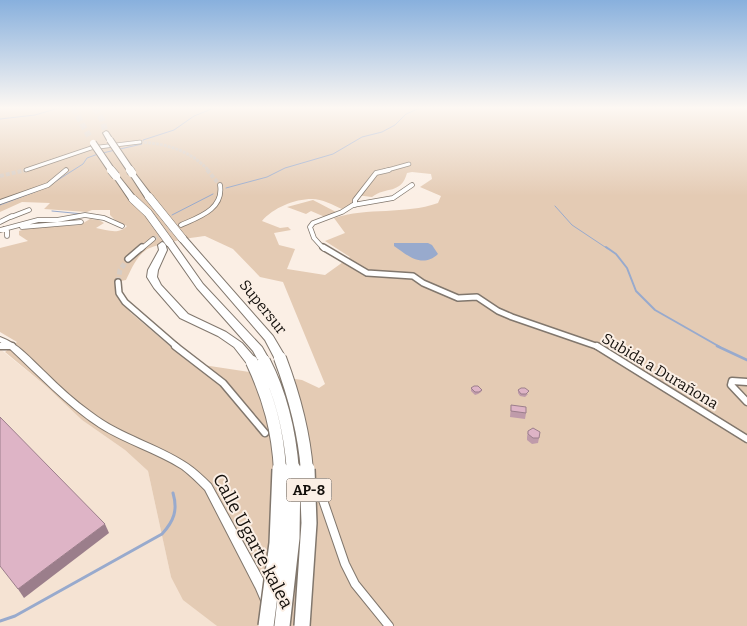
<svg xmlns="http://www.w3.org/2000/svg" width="747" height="626" viewBox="0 0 747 626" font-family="Bitter,serif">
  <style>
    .built { fill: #f5e3d3 }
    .green { fill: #e4cbb4; fill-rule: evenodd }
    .water { fill: #98aacd }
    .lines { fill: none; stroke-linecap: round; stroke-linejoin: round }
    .stream-far3 { stroke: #98aacd; stroke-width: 1 }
    .stream-far2 { stroke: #98aacd; stroke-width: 2 }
    .stream-far1 { stroke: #98aacd; stroke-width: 2.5 }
    .stream { stroke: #98aacd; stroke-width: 3 }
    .minor-tunnel-far3 { stroke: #d8cdc4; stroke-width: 3; stroke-dasharray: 3 1; stroke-linecap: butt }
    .minor-tunnel-far2 { stroke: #d8cdc4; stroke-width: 4; stroke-dasharray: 4 2; stroke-linecap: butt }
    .minor-tunnel-far1 { stroke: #d8cdc4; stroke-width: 5; stroke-dasharray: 5 2.5; stroke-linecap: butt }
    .minor-tunnel { stroke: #d8cdc4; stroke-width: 8; stroke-dasharray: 8 4; stroke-linecap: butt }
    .motorway-tunnel { stroke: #d8cdc4; stroke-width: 6; stroke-dasharray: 6 3; stroke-linecap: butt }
    .minor-far4-casing { stroke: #81776d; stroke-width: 4.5 }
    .minor-far3-casing { stroke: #81776d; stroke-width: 5.5 }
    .minor-far2-casing { stroke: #81776d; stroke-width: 8 }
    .minor-far1-casing { stroke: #81776d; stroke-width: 9 }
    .minor-casing { stroke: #81776d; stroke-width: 10 }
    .tertiary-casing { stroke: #81776d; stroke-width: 2 }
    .motorway-casing { stroke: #81776d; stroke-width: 2 }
    .minor-far4 { stroke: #fff; stroke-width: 3 }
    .minor-far3 { stroke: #fff; stroke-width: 4 }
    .minor-far2 { stroke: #fff; stroke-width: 5 }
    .minor-far1 { stroke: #fff; stroke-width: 6 }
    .minor { stroke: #fff; stroke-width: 8 }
    .tertiary { fill: #fff; fill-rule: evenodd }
    .motorway { fill: #fff; fill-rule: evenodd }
    .motorway-bridge-far3-casing { stroke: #81776d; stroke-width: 8; stroke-linecap: butt }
    .motorway-bridge-far2-casing { stroke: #81776d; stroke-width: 9; stroke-linecap: butt }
    .motorway-bridge-far1-casing { stroke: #81776d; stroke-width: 14; stroke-linecap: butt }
    .motorway-bridge-casing { stroke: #81776d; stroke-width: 18; stroke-linecap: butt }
    .motorway-bridge-far3 { stroke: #fff; stroke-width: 6 }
    .motorway-bridge-far2 { stroke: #fff; stroke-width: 8 }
    .motorway-bridge-far1 { stroke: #fff; stroke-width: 12 }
    .motorway-bridge { stroke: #fff; stroke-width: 15 }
    .wall { fill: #bf9baa }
    .shaded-wall { fill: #9b7e8b }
    .building { fill: #deb4c6; stroke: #9b7e8b }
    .labels { text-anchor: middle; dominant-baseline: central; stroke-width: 4; stroke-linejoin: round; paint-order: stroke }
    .shield { fill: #fbefe5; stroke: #59524c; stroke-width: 1 }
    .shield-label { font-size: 14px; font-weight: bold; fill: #130f0b }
    .street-label { font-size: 15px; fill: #130f0b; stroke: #fbefe5 }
    .near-street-label { font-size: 18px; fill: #130f0b; stroke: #fbefe5 }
  </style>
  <rect width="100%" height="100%" fill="#fbefe5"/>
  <!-- built -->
  <path class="built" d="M 0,349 L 46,386 L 82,420 L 125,450 L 148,471 L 171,577 L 217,626 L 0,626 Z"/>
  <!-- green -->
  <path class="green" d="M 0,108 L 747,108 L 747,626 L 217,626 L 183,600 L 171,577 L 148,471 L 125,450 L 82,420 L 46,386 L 5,352 L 17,342 L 0,332 L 0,248 L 28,241 L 19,235 L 19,231 L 29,228 L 80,225 L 90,219 L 99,220 L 104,223 L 96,228 C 107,230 119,235 127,226 L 116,221 L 110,215 L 110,210 L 92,210 L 87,212 L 44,209 L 50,203 L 22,202 L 0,212 ZM 412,172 L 431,174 L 432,179 L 420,187 L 441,196 L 438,203 C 404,215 368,207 334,218 L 345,233 L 325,241 L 350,257 L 325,275 L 287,269 L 295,249 L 279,245 L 274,233 L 291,230 L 288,227 L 280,228 L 262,221 C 273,208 294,199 312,199 C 322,199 333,205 342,209 L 352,204 L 352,200 L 356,195 L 372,197 C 386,186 401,195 407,173 ZM 205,236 L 233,249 L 260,277 L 283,282 L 325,384 L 319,388 L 302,380 L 190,363 L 131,313 C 123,303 116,295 115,282 L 126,280 C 131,270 136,257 146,250 C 155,244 193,237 205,236 Z
    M 313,200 L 336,212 L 325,217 L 311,211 L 306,214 L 287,207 Z"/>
  <!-- water -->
  <path class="water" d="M 394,243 L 428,243 L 432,245 L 438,254 C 422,269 407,255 394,246 Z"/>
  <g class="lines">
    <!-- stream-far3 -->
    <path class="stream-far3" d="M 0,119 L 35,115 L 59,108
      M 120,149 L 142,144 L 143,140 L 174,130 L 194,116 L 214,108
      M 103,153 L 115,150
      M 53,183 L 83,164 L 87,158 L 98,154
      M 226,188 L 267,177 L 285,168 L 333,154 L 362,137 L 382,132 L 395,125 L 406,114 L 420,108
      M 0,205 L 37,191
      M 555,206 L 572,225 L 608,249
      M 52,211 L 83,214
      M 172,215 L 213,194"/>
    <!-- stream-far2 -->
    <path class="stream-far2" d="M 606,247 L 616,254 L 627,268 L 636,291 L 655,310 L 720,347"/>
    <!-- stream-far1 -->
    <path class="stream-far1" d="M 717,346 L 747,360"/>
    <!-- stream -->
    <path class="stream" d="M 0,621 L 15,616 L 162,534 C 174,521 178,510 173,493"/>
    <!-- minor-tunnel-far3 -->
    <path class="minor-tunnel-far3" d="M 140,142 C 167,144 190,150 209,171
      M 23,171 L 26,170"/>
    <!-- minor-tunnel-far2 -->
    <path class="minor-tunnel-far2" d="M 207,170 L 220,185
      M 0,176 L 26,170
      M 153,239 L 181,225"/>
    <!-- minor-tunnel-far1 -->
    <path class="minor-tunnel-far1" d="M 118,282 L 120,270 L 128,259"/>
    <!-- minor-tunnel -->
    <path class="minor-tunnel" d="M 311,487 L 323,500"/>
    <!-- motorway-tunnel -->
    <path class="motorway-tunnel" d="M 73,108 L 89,136
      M 95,108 L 102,120 L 106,133"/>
    <defs>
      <path id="minor-far4" d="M 26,170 L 91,148 L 140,142
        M 384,171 L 409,164"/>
      <path id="minor-far3" d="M 0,202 L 48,185 L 66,170
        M 355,205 L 355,200 L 376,173 L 389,170
        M 11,217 L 29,210
        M 0,222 L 12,216
        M 181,225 C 199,217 224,209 220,185
        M 22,227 L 81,222
        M 4,229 L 7,231 L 7,236
        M 0,230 L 38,220 L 57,220 L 85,215 L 104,218 L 122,226
        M 141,249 L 153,239
        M 324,249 L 314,238 L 310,227 L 313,223 L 342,212 L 353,205 L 393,198 L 412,185"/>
      <path id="minor-far2" d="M 323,247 L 367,273 L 413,276 L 423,283 L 458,298 L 477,297 L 498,311 L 512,317 L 599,347
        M 128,259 L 142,247
        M 118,282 L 119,293 L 125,302 L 177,347
        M 0,346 L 12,346"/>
      <path id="minor-far1" d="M 0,346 L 12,346
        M 175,346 L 223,383 L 265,433
        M 597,346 L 747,439
        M 747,382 L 732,381 L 731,385 L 747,402"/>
      <path id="minor" d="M 323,500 L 345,564 L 355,584 L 389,626"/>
      <path id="tertiary" d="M 0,337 C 18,343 31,359 45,372 C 59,386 74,400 91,412 C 122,436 157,443 188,464 C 197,470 204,477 211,484 L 265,582 L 272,599 L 270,603 L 266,605 L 262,603 L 256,589 L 205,490 C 197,482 190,475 182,469 C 156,452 125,444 99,427 C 66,405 38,375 9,348 L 0,342 Z"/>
      <path id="motorway" d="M 106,131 L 108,132 L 113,140 L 112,141 L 107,140 L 103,133 Z
        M 130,172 L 134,172 L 153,197 L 152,199 L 146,199 L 129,173 Z
        M 114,175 L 118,175 L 137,199 L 136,201 L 130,201 L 113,176 Z
        M 179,236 L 185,236 L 273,336 L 286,358 L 284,361 L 276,361 L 265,340 L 179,240 Z
        M 169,239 L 172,240 L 203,284 L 262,347 L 270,361 L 268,364 L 260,364 L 253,351 L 197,288 L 165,242 Z
        M 162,242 L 165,243 L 167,250 L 158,270 L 157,277 L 161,285 L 188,314 L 226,332 L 242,343 L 256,359 L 258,362 L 256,365 L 248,365 L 234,347 L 218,336 L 180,318 L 154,288 L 147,277 L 148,270 L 159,250 L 158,245 Z"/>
    </defs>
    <!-- minor-far4 casing -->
    <use href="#minor-far4" class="minor-far4-casing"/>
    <!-- minor-far3 casing -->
    <use href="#minor-far3" class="minor-far3-casing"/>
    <!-- minor-far2 casing -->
    <use href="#minor-far2" class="minor-far2-casing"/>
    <!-- minor-far1 casing -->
    <use href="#minor-far1" class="minor-far1-casing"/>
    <!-- minor casing -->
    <use href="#minor" class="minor-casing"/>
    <!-- tertiary casing -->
    <use href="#tertiary" class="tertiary-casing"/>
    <!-- motorway casing -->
    <use href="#motorway" class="motorway-casing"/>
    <!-- minor-far4 -->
    <use href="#minor-far4" class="minor-far4"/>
    <!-- minor-far3 -->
    <use href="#minor-far3" class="minor-far3"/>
    <!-- minor-far2 -->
    <use href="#minor-far2" class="minor-far2"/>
    <!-- minor-far1 -->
    <use href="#minor-far1" class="minor-far1"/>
    <!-- minor -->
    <use href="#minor" class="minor"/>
    <!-- tertiary -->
    <use href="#tertiary" class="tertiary"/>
    <!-- motorway -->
    <use href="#motorway" class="motorway"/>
    <defs>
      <path id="motorway-bridge-far3" d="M 110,140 L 131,171
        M 93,143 L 112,171"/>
      <path id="motorway-bridge-far2" d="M 111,170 L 116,176
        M 130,170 L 132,173
        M 149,197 L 182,238
        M 133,199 L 148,213 L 169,242"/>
      <path id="motorway-bridge-far1" d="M 280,358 C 294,395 304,431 307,471
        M 264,361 C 282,396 290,432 293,471
        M 252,362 C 269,398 278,431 280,471"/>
      <path id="motorway-bridge" d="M 266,626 L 277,543 L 280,469
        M 282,626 L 292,538 L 293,469
        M 302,626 L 309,523 L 307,469"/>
    </defs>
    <!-- motorway-bridge-far3 casing -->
    <use href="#motorway-bridge-far3" class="motorway-bridge-far3-casing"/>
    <!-- motorway-bridge-far2 casing -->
    <use href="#motorway-bridge-far2" class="motorway-bridge-far2-casing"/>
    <!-- motorway-bridge-far1 casing -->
    <use href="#motorway-bridge-far1" class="motorway-bridge-far1-casing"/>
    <!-- motorway-bridge casing -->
    <use href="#motorway-bridge" class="motorway-bridge-casing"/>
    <!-- motorway-bridge-far3 -->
    <use href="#motorway-bridge-far3" class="motorway-bridge-far3"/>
    <!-- motorway-bridge-far2 -->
    <use href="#motorway-bridge-far2" class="motorway-bridge-far2"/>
    <!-- motorway-bridge-far1 -->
    <use href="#motorway-bridge-far1" class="motorway-bridge-far1"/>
    <!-- motorway-bridge -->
    <use href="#motorway-bridge" class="motorway-bridge"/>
  </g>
  <!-- wall -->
  <path class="wall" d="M 471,388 L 482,390 L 481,392 L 478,394 L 475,395 L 471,391 Z
    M 518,390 L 528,394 L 525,397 L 520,396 L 518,393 Z
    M 511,405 L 526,413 L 525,419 L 510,417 Z
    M 528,431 L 539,438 L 538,443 L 532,444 L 527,440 L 527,437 Z"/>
  <!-- shaded-wall -->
  <path class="shaded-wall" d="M 105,524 L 109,533 L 24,598 L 18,589 Z"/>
  <!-- building -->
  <path class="building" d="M 474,386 L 478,386 L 482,390 L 479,392 L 475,392 L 471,388 Z
    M 521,388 L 525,388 L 529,391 L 526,394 L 521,394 L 518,390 Z
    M 511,405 L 526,407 L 526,413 L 511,411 Z
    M 0,417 L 105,524 L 18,589 L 0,566 Z
    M 533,428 L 540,432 L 539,438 L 533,438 L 528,434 L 528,431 Z"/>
  <!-- sky -->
  <linearGradient id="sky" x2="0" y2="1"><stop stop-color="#88b0dd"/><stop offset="0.55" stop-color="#fdf8f3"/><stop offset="1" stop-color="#fdf8f3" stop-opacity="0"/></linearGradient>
  <rect width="747" height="196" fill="url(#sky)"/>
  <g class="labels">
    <!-- shield labels -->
    <rect class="shield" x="286.5" y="478.5" width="45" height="23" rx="4"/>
    <g class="shield-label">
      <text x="309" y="490">AP-8</text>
    </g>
    <!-- street labels -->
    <g class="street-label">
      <text transform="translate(263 307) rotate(51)">Supersur</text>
      <text transform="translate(660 371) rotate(31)">Subida a Durañona</text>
    </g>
    <!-- near-street labels -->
    <g class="near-street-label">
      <text transform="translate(253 541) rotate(62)">Calle Ugarte kalea</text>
    </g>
  </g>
</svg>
